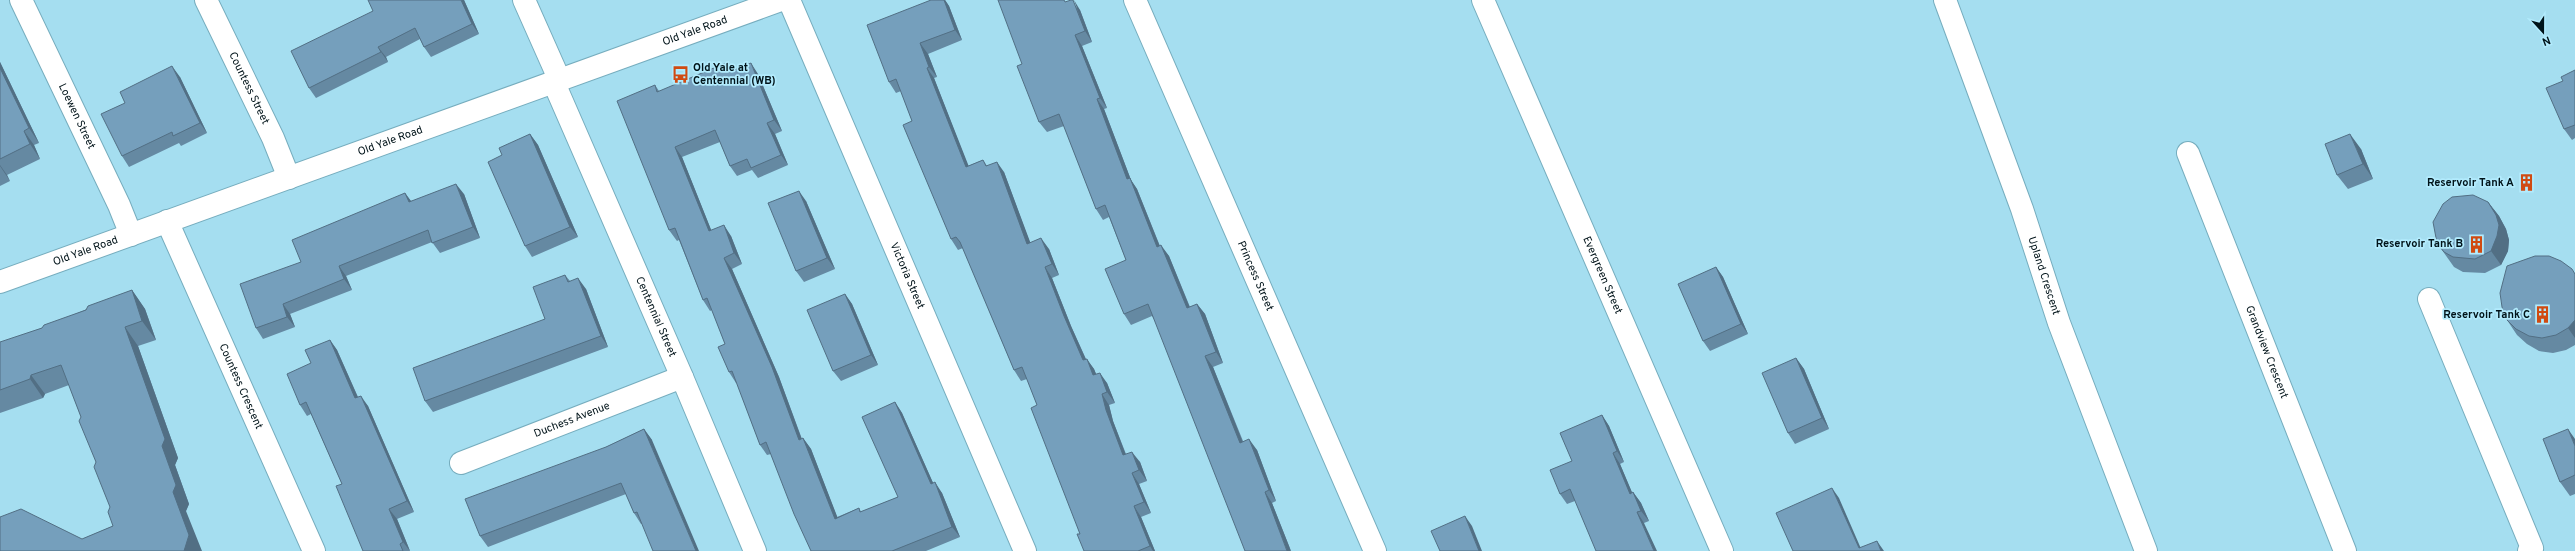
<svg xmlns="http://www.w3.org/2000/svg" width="2575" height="551" viewBox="0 0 2575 551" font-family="Overpass,sans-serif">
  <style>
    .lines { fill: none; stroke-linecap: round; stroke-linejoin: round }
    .minor-casing { stroke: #76adbe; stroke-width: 24 }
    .minor { stroke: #fff; stroke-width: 22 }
    .wall { fill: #6589a2 }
    .shaded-wall { fill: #526f84 }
    .building { fill: #759fbc; stroke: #526f84 }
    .labels { text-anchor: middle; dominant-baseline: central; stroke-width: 3.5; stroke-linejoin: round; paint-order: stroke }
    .street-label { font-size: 11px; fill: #001319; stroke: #b2ebfd }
    .poi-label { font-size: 11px; font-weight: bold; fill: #001319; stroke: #b2ebfd; text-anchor: end }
  </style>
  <rect width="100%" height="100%" fill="#a5def0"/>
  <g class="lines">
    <defs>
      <g id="minor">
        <path id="s1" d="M 21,0 L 119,205 L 131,235"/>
        <path id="s2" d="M 206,0 L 273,138 L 289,178"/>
        <path d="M 524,0 L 560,81"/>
        <path id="s3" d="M 789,0 L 1025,551"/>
        <path id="s4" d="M 1135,0 L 1375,551"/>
        <path id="s5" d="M 1483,0 L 1722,551"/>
        <path id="s6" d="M 1945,0 L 2022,209 L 2059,323 L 2146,551"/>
        <path id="s7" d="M 554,83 L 682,377 L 755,551"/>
        <path id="s8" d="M 2188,153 L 2345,551"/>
        <path id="s9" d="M 167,221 L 314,551"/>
        <path id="s10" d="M 0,282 L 781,0"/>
        <path d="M 2429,299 L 2532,548 L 2529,551"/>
        <path id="s11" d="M 461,463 L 682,377"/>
      </g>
    </defs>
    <!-- minor casing -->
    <use href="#minor" class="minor-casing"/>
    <!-- minor -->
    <use href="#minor" class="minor"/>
  </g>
  <!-- wall -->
  <path class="wall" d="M 464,0 L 479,34 L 431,57 L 424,47 L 420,39 L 386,57 L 388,62 L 316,98 L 309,88 L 373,11 Z
    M 931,0 L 945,0 L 949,6 L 962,40 L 928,54 L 937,77 L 934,78 L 968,166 L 983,160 L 987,166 L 1004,172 L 1030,243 L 1049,249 L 1059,275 L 1052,278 L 1071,326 L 1086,359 L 1094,369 L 1096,374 L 1107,383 L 1115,403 L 1109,405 L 1113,421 L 1126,454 L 1140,462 L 1147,481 L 1139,484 L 1151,513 L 1141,517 L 1155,551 L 1084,551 L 1080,534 L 1037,405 L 1027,379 L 1021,381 L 1014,370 L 963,248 L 958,250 L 951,239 L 912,121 L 901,91 L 896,93 L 889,82 Z
    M 1068,1 L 1080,10 L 1092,42 L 1082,46 L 1107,108 L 1104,109 L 1131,180 L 1137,189 L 1160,246 L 1169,256 L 1190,307 L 1197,304 L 1205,314 L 1223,363 L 1213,367 L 1243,441 L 1257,450 L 1276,501 L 1272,503 L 1291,551 L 1152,316 L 1131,325 L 1124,314 L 1126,260 L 1109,217 L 1103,220 L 1096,209 L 1064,126 L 1047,132 L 1039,122 L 1022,64 Z
    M 0,62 L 39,143 L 34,145 L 40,159 L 7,175 L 10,181 L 0,186 Z
    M 734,70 L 758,74 L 782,131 L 775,134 L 788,165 L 758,178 L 752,170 L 737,176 L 730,166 L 720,142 L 682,157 L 711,230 L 731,236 L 742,264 L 732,269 L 779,377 L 802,439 L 803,438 L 811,449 L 837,517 L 859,508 L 861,512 L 898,497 L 895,402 L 902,413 L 933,483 L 942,493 L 960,537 L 926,551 L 811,551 L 771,454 L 767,455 L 760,445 L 737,383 L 736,383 L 729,372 L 725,344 L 712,310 L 710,311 L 703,300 L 679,240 L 677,241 L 669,230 L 655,85 L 659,91 Z
    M 2575,70 L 2575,138 L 2572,140 L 2564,129 L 2563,81 Z
    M 180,77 L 207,133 L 181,146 L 179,143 L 129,167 L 122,156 Z
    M 530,134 L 538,145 L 578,237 L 532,257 L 525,246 L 502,155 Z
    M 2361,149 L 2373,179 L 2348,189 L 2337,175 Z
    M 405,193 L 411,201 L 464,194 L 480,238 L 440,253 L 432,242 L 346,276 L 352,290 L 290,314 L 295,327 L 263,339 L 256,328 L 301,262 Z
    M 806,201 L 835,269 L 804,282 L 796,271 Z
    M 2488,202 L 2499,216 L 2506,229 L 2509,240 L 2508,251 L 2501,265 L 2485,273 L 2463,272 L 2454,267 L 2437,243 Z
    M 1716,267 L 1723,277 L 1748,334 L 1710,351 L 1703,341 Z
    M 2575,273 L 2575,345 L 2566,350 L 2553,353 L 2539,351 L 2527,344 L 2517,335 L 2507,320 Z
    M 565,275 L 570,281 L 586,289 L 608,347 L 433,412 L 425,401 L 545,319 Z
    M 132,290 L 145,309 L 156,340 L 138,346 L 178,458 L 175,465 L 189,504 L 186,511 L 82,539 L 113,526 L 110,507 L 96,462 L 81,417 L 69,385 L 45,394 L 43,398 L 0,413 L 0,343 L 42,328 Z
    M 845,294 L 852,304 L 878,365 L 841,381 L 833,371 Z
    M 330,340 L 337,350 L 358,397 L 368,406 L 414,512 L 397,519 L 410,551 L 363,551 L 342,484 L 311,414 L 307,416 L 300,405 L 311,363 Z
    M 1796,358 L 1804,369 L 1829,429 L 1795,444 L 1788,433 Z
    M 1602,415 L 1609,426 L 1624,462 L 1620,464 L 1632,493 L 1633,492 L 1641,503 L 1649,521 L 1644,523 L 1575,501 L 1567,504 L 1560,494 L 1572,461 Z
    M 644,429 L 652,440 L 642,524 L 641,524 L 634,513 L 626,494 L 488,547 L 480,536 L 606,447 Z
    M 2575,439 L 2575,494 L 2570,496 L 2560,482 Z"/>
  <!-- shaded-wall -->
  <path class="shaded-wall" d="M 461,0 L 464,0 L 479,34 L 472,24 Z
    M 944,0 L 945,0 L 949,6 L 962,40 L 955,30 Z
    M 1074,0 L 1080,10 L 1092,42 L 1085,31 Z
    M 1075,35 L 1082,46 L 1107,108 L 1100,98 Z
    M 920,43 L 928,54 L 937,77 L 929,67 Z
    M 378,47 L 386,57 L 388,62 L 381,52 Z
    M 0,62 L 39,143 L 29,128 L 0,68 Z
    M 728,62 L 736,72 L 732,71 Z
    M 751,63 L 758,74 L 782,131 L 774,120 Z
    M 172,66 L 180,77 L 207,133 L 200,123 Z
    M 927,68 L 934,78 L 973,177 L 966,167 Z
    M 1097,99 L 1104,109 L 1131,180 L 1137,189 L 1164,257 L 1157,247 L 1127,179 Z
    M 767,123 L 775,134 L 788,165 L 781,155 Z
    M 24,131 L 34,145 L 40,159 L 30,144 Z
    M 530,134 L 538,145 L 578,237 L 570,227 Z
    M 2350,134 L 2361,149 L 2373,179 L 2363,164 Z
    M 675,147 L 682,157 L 716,242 L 709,231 Z
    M 997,162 L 1004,172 L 1035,255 L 1027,244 Z
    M 0,165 L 7,175 L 10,181 L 0,166 Z
    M 456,184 L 464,194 L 480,238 L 473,227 Z
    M 799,191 L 806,201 L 835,269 L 827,258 Z
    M 405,193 L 413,204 L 409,202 Z
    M 2488,202 L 2499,216 L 2506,229 L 2509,240 L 2508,251 L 2501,265 L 2491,251 Z
    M 724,225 L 731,236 L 742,264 L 734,253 Z
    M 1041,238 L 1049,249 L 1059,275 L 1052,264 Z
    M 1161,245 L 1169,256 L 1194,318 L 1187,308 Z
    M 724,258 L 732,269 L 779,377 L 806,451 L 799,440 Z
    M 339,266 L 346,276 L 352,290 L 344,279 Z
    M 1045,267 L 1052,278 L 1071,326 L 1091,371 L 1083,360 L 1064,316 Z
    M 1716,267 L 1723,277 L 1748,334 L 1741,324 Z
    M 578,278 L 586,289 L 608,347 L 601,336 Z
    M 132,290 L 145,309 L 156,340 L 142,321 Z
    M 845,294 L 852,304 L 878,365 L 871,355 Z
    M 283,304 L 290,314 L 295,327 L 287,317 Z
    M 1197,304 L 1205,314 L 1223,363 L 1216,352 Z
    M 2575,320 L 2575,338 L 2568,328 Z
    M 125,327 L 138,346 L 178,458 L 175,465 L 189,504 L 186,511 L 202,551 L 184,551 L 162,446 Z
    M 330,340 L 337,350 L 363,409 L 355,398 Z
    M 1205,356 L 1213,367 L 1247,453 L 1240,443 Z
    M 1796,358 L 1804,369 L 1829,429 L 1822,418 Z
    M 1087,359 L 1094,369 L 1101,386 L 1093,375 Z
    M 1100,373 L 1107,383 L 1115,403 L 1107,392 Z
    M 31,375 L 45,394 L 43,398 L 30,379 Z
    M 1102,394 L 1109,405 L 1113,421 L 1130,466 L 1123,455 L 1106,410 Z
    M 361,396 L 368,406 L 414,512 L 407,501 Z
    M 895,402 L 902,413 L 938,494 L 931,484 Z
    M 1602,415 L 1609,426 L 1624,462 L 1617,451 Z
    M 644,429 L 652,440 L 699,551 L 696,551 Z
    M 2568,429 L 2575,439 L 2575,446 Z
    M 803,438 L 811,449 L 842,529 L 835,519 Z
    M 1249,439 L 1257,450 L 1276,501 L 1269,490 Z
    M 1132,452 L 1140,462 L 1147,481 L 1139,470 Z
    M 1613,453 L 1620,464 L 1637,504 L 1630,494 Z
    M 1132,473 L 1139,484 L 1151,513 L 1144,502 Z
    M 935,482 L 942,493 L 960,537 L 952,527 Z
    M 1832,488 L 1839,498 L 1862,551 L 1859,548 Z
    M 1265,492 L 1272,503 L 1291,551 L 1287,551 Z
    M 1633,492 L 1641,503 L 1649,521 L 1641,511 Z
    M 1134,506 L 1141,517 L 1155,551 L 1153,551 L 1150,546 Z
    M 389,509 L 397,519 L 410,551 L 403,542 Z
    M 1637,512 L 1644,523 L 1657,551 L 1654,551 Z
    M 1465,516 L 1472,526 L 1482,551 L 1479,551 Z
    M 1877,541 L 1884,551 L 1881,551 Z"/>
  <!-- building -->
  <path class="building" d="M 368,0 L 461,0 L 472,24 L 424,47 L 415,28 L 378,47 L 381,52 L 309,88 L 291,51 L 373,11 Z
    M 931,0 L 944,0 L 955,30 L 920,43 L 929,67 L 927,68 L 966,167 L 983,160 L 986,166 L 997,162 L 1027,244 L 1041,238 L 1052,264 L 1045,267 L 1064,316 L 1083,360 L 1087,359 L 1093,375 L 1100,373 L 1107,392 L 1102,394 L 1106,410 L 1123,455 L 1132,452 L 1139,470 L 1132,473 L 1144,502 L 1134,506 L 1150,546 L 1138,551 L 1084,551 L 1077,534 L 1080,534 L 1031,408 L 1037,405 L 1022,367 L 1014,370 L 960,242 L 956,237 L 951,239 L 903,125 L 912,121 L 896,79 L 889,82 L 867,25 Z
    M 998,0 L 1064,0 L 1065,2 L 1071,0 L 1073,0 L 1085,31 L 1075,35 L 1100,98 L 1097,99 L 1127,179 L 1130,178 L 1157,247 L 1161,245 L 1187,308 L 1197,304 L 1216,352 L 1205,356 L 1240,443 L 1249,439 L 1269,490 L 1265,492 L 1287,551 L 1245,551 L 1148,304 L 1124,314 L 1105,269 L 1126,260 L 1105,205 L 1096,209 L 1059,114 L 1039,122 L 1017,66 L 1022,64 Z
    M 728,62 L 732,71 L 751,63 L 774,120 L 767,123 L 781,155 L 751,168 L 747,159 L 730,166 L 715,130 L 675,147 L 709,231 L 724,225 L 734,253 L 724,258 L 772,367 L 799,440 L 803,438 L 835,519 L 859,508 L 860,512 L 898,497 L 862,417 L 895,402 L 931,484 L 935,482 L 952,527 L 892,551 L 811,551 L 794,514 L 766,442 L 760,445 L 732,371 L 729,372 L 718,347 L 725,344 L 707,298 L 703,300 L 675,228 L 669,230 L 617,101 L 655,85 L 657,92 Z
    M 172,66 L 200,123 L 173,136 L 172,132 L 122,156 L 101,114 L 125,103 L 120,92 Z
    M 0,68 L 29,128 L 24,131 L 30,144 L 0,159 Z
    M 2575,70 L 2575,125 L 2564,129 L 2546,88 L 2563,81 L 2561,77 Z
    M 530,134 L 570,227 L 525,246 L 488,162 L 502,155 L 499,148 Z
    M 2350,134 L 2363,164 L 2337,175 L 2325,144 Z
    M 456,184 L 473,227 L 432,243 L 428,230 L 339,266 L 344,279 L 283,304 L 287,317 L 256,328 L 240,284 L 301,262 L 292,240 L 405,193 L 409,202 Z
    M 799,191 L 827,258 L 796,271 L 768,203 Z
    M 2473,195 L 2488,202 L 2496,215 L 2499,225 L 2497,236 L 2491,251 L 2475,259 L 2453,257 L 2444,252 L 2437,243 L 2433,222 L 2443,204 L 2452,197 Z
    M 2535,256 L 2549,256 L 2561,261 L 2572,269 L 2575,274 L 2575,320 L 2568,328 L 2556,335 L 2542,338 L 2529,336 L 2516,329 L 2507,320 L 2502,307 L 2500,293 L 2507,266 Z
    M 1716,267 L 1741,324 L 1703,341 L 1678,284 Z
    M 565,275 L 568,282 L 578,278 L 601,336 L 425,401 L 413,368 L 545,319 L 533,287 Z
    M 132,290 L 142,321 L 125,327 L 165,439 L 162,446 L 176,485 L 173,492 L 189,535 L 184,551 L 0,551 L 0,517 L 21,509 L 82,539 L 113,526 L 108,512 L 110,507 L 94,467 L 96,462 L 79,421 L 81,417 L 61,365 L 31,375 L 30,379 L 0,390 L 0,342 L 42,328 L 44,325 L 86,310 L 88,306 Z
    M 845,294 L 871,355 L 833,371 L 807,310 Z
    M 330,340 L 355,398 L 361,396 L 407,501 L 389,509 L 403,542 L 400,544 L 403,551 L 363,551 L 336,486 L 342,484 L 306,402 L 300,405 L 287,374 L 311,363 L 305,350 Z
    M 1796,358 L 1822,418 L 1788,433 L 1762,373 Z
    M 1602,415 L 1617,451 L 1613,453 L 1630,494 L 1633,492 L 1641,511 L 1637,512 L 1654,551 L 1596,551 L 1570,489 L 1560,494 L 1550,470 L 1572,461 L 1560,433 Z
    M 644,429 L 696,551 L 653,551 L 637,512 L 634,513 L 621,483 L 480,536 L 465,499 L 606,447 Z
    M 2568,429 L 2575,446 L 2575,475 L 2560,482 L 2543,439 Z
    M 1832,488 L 1859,548 L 1877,541 L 1881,551 L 1793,551 L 1776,513 Z
    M 1465,516 L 1479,551 L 1440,551 L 1431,531 Z"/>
  <!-- icons -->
  <defs>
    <symbol id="bus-bare" viewBox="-9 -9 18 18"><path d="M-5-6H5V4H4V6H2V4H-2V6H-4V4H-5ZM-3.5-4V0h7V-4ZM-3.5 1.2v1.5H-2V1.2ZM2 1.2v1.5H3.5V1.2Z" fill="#d04a11" stroke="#b2ebfd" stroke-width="2.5" paint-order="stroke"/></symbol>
    <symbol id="building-bare" viewBox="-9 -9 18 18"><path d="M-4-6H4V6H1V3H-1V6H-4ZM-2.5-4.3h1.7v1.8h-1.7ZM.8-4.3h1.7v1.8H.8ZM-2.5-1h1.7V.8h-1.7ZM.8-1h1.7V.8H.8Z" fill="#d04a11" stroke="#b2ebfd" stroke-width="2.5" paint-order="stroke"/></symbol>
  </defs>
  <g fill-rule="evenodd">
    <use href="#bus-bare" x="668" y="62" width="25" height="25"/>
    <use href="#building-bare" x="2514" y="170" width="25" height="25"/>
    <use href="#building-bare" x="2464" y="232" width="25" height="25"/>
    <use href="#building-bare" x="2530" y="302" width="25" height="25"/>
  </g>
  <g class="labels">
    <!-- street labels -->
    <g class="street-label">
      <text stroke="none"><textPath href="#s10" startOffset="739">Old Yale Road</textPath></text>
      <text stroke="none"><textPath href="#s2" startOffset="98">Countess Street</textPath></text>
      <text stroke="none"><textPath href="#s1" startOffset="129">Loewen Street</textPath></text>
      <text stroke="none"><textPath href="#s10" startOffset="415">Old Yale Road</textPath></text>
      <text stroke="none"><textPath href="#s10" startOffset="91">Old Yale Road</textPath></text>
      <text stroke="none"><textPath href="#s3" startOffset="300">Victoria Street</textPath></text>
      <text stroke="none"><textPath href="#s4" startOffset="301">Princess Street</textPath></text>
      <text stroke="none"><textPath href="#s5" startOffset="300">Evergreen Street</textPath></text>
      <text stroke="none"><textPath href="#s6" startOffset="293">Upland Crescent</textPath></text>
      <text stroke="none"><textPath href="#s7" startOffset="255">Centennial Street</textPath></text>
      <text stroke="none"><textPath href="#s8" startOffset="214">Grandview Crescent</textPath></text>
      <text stroke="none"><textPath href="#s9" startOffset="181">Countess Crescent</textPath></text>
      <text stroke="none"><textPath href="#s11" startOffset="119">Duchess Avenue</textPath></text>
    </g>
    <!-- poi labels -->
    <g class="poi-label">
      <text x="693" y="68" text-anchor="start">Old Yale at<tspan x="693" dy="13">Centennial (WB)</tspan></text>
      <text x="2514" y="183">Reservoir Tank A</text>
      <text x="2463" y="244">Reservoir Tank B</text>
      <text x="2530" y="315">Reservoir Tank C</text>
    </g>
  </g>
  <!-- north arrow -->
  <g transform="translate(2543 32) rotate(159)" stroke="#b2ebfd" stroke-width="3" paint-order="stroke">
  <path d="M0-3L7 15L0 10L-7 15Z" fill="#001319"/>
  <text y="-6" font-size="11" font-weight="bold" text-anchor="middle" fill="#001319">N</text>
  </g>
</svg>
